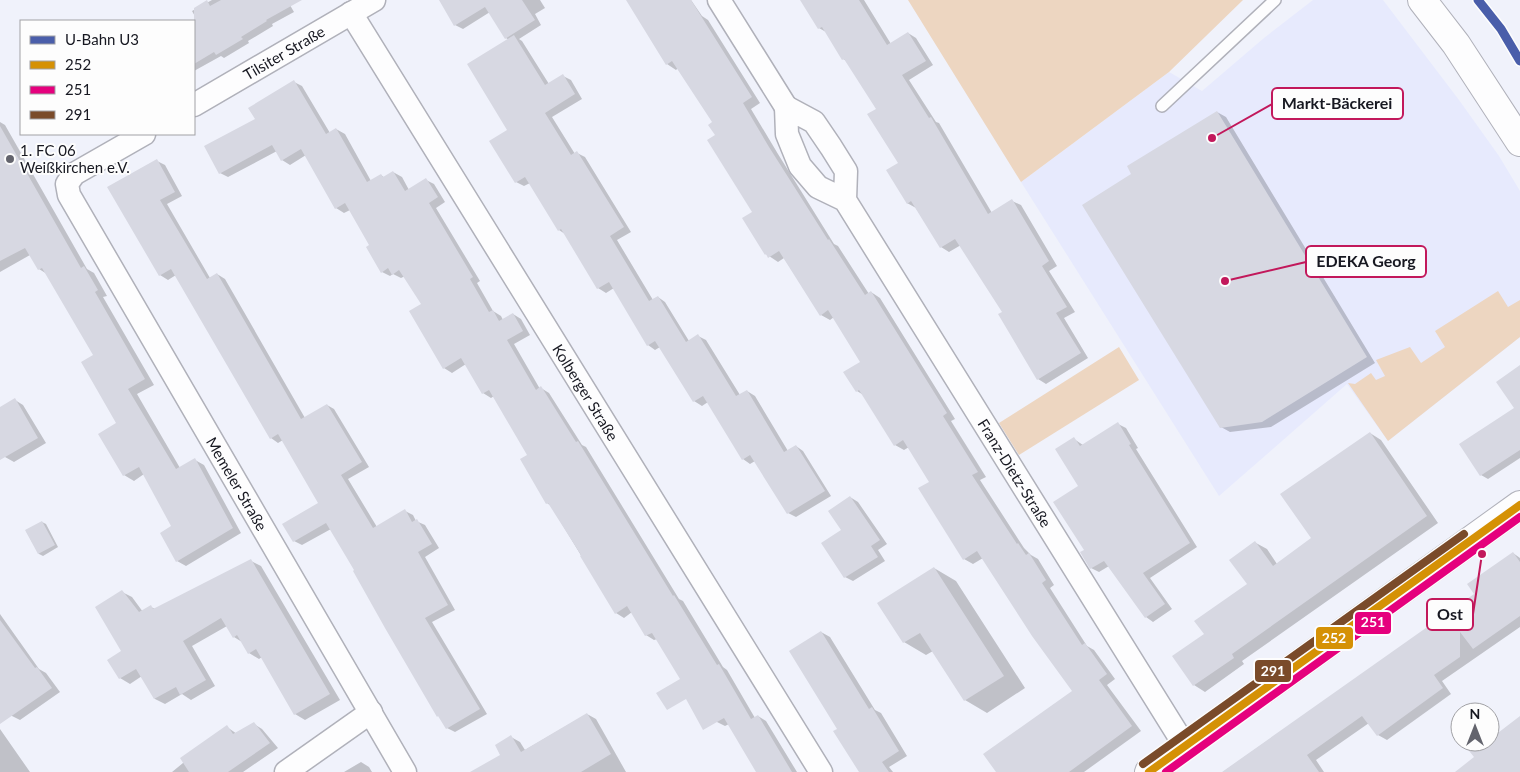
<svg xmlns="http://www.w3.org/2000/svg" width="1520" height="772" viewBox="0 0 1520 772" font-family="Lato,sans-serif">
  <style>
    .built { fill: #e7eafd }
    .green { fill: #edd6c1 }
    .shadow { fill: #0003 }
    .building { fill: #d7d8e2 }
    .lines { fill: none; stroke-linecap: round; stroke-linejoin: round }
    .service-casing { stroke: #b0b1ba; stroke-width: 14 }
    .minor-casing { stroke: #b0b1ba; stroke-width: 25 }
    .secondary-casing { stroke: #b0b1ba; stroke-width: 30 }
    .service { stroke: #fdfdfe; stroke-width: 11 }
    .minor { stroke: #fdfdfe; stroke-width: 22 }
    .secondary { stroke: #fdfdfe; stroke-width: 28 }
    .bus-1-casing { stroke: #fdfdfd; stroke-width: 11 }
    .bus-2-casing { stroke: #fdfdfd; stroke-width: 11 }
    .bus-3-casing { stroke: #fdfdfd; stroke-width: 11 }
    .bus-1 { stroke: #d59105; stroke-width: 8 }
    .bus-2 { stroke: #e5007d; stroke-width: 8 }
    .bus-3 { stroke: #7a4b2a; stroke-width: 8 }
    .metro-1-casing { stroke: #fdfdfd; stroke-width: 12 }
    .metro-1 { stroke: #4a5eaa; stroke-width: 9 }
    .poi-dot { fill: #63646d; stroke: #fdfdfd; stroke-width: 2 }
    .labels { text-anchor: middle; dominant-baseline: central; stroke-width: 4; stroke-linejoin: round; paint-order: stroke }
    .street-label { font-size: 15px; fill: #171821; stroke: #fdfdfd }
    .poi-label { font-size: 15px; fill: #171821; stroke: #fdfdfd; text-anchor: start }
    .leader { fill: none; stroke: #c2185b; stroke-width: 2 }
    .callout-dot { fill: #c2185b; stroke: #fdfdfd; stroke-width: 2 }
    .callout { fill: #fdfdfd; stroke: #c2185b; stroke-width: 2 }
    .callout-label { font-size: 16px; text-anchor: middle; font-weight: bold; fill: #171821 }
    .line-badge { stroke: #fdfdfd; stroke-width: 2 }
    .badge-label { font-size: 14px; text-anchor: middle; font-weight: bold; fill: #fff }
  </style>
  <rect width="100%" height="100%" fill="#f0f2fb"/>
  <!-- built -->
  <path class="built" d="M 1313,0 L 1383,0 L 1459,100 L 1499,156 L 1520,191 L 1520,337 L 1388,441 L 1347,384 L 1219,496 L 1021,182 L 1169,72 L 1202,91 L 1264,38 Z"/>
  <!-- green -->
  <path class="green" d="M 908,0 L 1243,0 L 1169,72 L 1021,182 Z
    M 1498,291 L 1508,307 L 1520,300 L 1520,337 L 1388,441 L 1348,383 L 1355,384 L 1371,373 L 1376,380 L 1385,376 L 1376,360 L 1410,347 L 1421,363 L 1445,347 L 1435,331 Z
    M 1119,347 L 1139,380 L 1019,455 L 999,423 Z"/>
  <!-- shadow -->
  <path class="shadow" d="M 212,0 L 287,0 L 294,12 L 272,24 L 273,26 L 248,41 L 249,43 L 224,58 L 221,56 L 194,71 L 194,22 L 197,20 L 192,11 Z
    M 440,0 L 540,0 L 545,8 L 535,14 L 541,25 L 519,39 L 522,41 L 549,84 L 563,76 L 571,80 L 582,99 L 552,117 L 575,154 L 577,153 L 585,157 L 631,232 L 617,240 L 653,300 L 658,297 L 665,302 L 689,341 L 698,336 L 706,340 L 740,395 L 747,391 L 755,396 L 788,451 L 796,446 L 803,451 L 831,496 L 796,517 L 788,513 L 755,461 L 750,464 L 743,459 L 708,402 L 702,406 L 694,401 L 660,347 L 655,350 L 648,345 L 614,288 L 606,293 L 598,288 L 565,234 L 559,230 L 530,183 L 524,186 L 516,182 L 509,130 L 509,40 L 506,38 L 490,12 L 463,29 L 455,25 Z
    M 634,0 L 691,0 L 702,16 L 708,20 L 760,103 L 751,109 L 778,154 L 834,244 L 838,246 L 869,294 L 871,292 L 880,298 L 955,419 L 951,421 L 986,477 L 980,480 L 1024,548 L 1031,555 L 1038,559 L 1054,585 L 1050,588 L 1087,646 L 1094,650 L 1115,679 L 1107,685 L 1141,731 L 1084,772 L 997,772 L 1074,692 L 983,558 L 973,564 L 964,559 L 930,482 L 909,447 L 904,450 L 895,445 L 865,396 L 857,391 L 862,362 L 834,317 L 830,320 L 821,315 L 784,258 L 778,262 L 766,254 L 744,219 L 754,213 L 716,136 L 714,123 L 678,68 L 676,70 L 667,64 L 630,3 Z
    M 802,0 L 864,0 L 891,44 L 908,33 L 916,38 L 933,65 L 909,80 L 936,122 L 939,123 L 992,213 L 1012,201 L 1021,205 L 1057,266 L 1049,271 L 1075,312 L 1064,318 L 1088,358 L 1046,384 L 1038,379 L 1003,312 L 961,245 L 949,252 L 941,247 L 916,208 L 907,203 L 900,163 L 878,109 L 847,61 L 843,59 L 826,32 L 819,28 Z
    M 294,82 L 302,86 L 330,133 L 336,129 L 345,134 L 371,181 L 381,175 L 385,178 L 393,172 L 402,177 L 409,190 L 426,180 L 434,184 L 445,202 L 436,208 L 480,281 L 477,283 L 493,311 L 501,316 L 503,320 L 513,314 L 521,319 L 530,335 L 514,344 L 540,389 L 541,388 L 549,393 L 582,445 L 586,447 L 679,599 L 683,601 L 723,667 L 727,670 L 755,718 L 758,716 L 766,721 L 797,772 L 758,772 L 729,724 L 725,726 L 717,722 L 657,639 L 654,640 L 646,635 L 632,612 L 624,618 L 616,613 L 551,506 L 547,503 L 529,456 L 494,396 L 491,398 L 483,393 L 466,364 L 452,373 L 444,368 L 423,304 L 405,276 L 401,278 L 393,274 L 390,276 L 382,272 L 371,246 L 350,210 L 344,213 L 336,208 L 306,155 L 290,165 L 282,160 L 277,151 L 228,177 L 220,173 L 257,119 Z
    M 1217,112 L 1226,117 L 1375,363 L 1271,427 L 1230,432 L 1221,427 L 1133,174 Z
    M 0,122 L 5,125 L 87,269 L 94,273 L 107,296 L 103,297 L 154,385 L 137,394 L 180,468 L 195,460 L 204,465 L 241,533 L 186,566 L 177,561 L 173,526 L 144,474 L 134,481 L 124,475 L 118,424 L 95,355 L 47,274 L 39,269 L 30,255 L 0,272 Z
    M 157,161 L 165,165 L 182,196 L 167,204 L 210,278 L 217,274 L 225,279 L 305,418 L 327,405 L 334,409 L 369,467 L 348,479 L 377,527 L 405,511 L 413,515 L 416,521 L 425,525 L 439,548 L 425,557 L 455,610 L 432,622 L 487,714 L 455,732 L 447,728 L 331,529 L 302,545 L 294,541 L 320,503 L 283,440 L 278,443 L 271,438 L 176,275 L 168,280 L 160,275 Z
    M 15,400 L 23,405 L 46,443 L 14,462 L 5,457 L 0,449 L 0,408 Z
    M 1520,419 L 1520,458 L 1488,479 L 1481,475 Z
    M 1118,424 L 1126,428 L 1138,448 L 1136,449 L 1197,547 L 1150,578 L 1172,609 L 1153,622 L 1146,617 L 1109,566 L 1099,572 L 1091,568 L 1086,550 L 1074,439 L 1083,445 Z
    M 1370,433 L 1381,440 L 1438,523 L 1242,661 L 1244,664 L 1205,692 L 1194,685 L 1206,635 L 1248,584 L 1256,543 L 1267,549 L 1277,564 L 1313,539 Z
    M 850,497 L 858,502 L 887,544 L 878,550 L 885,561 L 853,581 L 845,577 L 842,531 Z
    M 42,522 L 46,524 L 58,547 L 43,556 L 39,554 L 26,531 Z
    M 1513,553 L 1520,558 L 1520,627 L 1442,681 L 1451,694 L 1387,740 L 1378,735 L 1369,723 L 1316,760 L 1324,772 L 1223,772 L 1475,595 Z
    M 251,561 L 261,566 L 340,700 L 305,720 L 295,714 L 262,657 L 259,659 L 249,653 L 242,642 L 234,637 L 227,626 L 192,646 L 215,686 L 191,700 L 182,694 L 165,704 L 155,699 L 142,676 L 130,684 L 120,678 L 123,652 L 122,592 L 132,597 L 143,612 L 151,607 L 155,609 Z
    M 934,568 L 956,581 L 1025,688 L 987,713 L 965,700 L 933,651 L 926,655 L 904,642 Z
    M 0,614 L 39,669 L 46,673 L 60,692 L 20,720 L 12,716 L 0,699 Z
    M 821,632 L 830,637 L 875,710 L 881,713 L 907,756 L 889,767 L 893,772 L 860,772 L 839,730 Z
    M 587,714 L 596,719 L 626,772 L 473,772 L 502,755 L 511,737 L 520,742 L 525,750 Z
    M 254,724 L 262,729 L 278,748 L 243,772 L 172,772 L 227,727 L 237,734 Z
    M 0,729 L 30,772 L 0,772 Z
    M 361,762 L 369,767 L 372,772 L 344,772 Z"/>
  <!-- building -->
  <path class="building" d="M 207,0 L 210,6 L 221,0 L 302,0 L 266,20 L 267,21 L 241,37 L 243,39 L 216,55 L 214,52 L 194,64 L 194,8 Z
    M 439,0 L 522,0 L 535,20 L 505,39 L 485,7 L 454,26 Z
    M 626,0 L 691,0 L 752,97 L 743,103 L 769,147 L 828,240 L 829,239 L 865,295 L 871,291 L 947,413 L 943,416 L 978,472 L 972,475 L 1017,544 L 1018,543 L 1026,555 L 1029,553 L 1046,580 L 1042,583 L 1082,645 L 1085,643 L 1107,674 L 1099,680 L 1132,726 L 1069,772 L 996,772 L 983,754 L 1072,691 L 1032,636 L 977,551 L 963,560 L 918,488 L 929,482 L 903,440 L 894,446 L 859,390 L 856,392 L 843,372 L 860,362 L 828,310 L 820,316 L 779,251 L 768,258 L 766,254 L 765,255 L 742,218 L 752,212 L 707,140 L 715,135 L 708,125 L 712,122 L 672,61 L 666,65 Z
    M 800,0 L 859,0 L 887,45 L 908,32 L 926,61 L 902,75 L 929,118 L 931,117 L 988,214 L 1012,199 L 1049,261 L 1042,266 L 1067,307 L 1056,313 L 1081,353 L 1037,380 L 998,314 L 1002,312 L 955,239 L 940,248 L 911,201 L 907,204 L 886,170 L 898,163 L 867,114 L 876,109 L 844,59 L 842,60 L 822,27 L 818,29 Z
    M 514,35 L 545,85 L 563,74 L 575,94 L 545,113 L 571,155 L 577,151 L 624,227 L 610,236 L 649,301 L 658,296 L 686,342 L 698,334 L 736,396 L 747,390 L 784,452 L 796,445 L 825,491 L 787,514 L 750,455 L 742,460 L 703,396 L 693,402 L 655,341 L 647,346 L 609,282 L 597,289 L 561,229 L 558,231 L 525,177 L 515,183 L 489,141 L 507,130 L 467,64 Z
    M 294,80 L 326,134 L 336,128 L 367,182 L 381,174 L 383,177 L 393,171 L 405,191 L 426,178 L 438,197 L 429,203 L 473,277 L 470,279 L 489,312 L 493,310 L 499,321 L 513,313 L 523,331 L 507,340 L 536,390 L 541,386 L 576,442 L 578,441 L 673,596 L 674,595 L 717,665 L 719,664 L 751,719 L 758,715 L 792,772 L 756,772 L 724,718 L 703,730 L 686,699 L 667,710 L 656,693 L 680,679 L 652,633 L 645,636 L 627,606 L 615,614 L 580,556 L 581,555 L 548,503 L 546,504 L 520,459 L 527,455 L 489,390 L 482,394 L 461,358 L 443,369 L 409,311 L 421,304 L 399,270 L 392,275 L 388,268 L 381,273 L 366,247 L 369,245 L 345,203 L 335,209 L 301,149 L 281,161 L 272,145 L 219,174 L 204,146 L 255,119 L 248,108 Z
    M 1217,111 L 1367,357 L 1262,422 L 1220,428 L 1082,205 L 1131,174 L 1127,166 Z
    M 0,126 L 81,268 L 84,266 L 98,290 L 95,292 L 145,379 L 128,389 L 176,469 L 195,458 L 233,528 L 176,562 L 160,533 L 171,526 L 139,467 L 123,476 L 98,434 L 116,423 L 81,362 L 93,355 L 42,268 L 38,270 L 25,248 L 0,261 Z
    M 157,159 L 175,192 L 160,200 L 207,279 L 217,273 L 301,419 L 327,404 L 362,462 L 341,475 L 373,528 L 405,509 L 412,522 L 417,519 L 432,544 L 418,552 L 448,605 L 425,618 L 480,709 L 446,729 L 438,716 L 437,717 L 385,628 L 353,571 L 354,570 L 326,523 L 293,542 L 282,524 L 318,503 L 278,434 L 270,439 L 171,269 L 159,276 L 107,187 Z
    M 1520,365 L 1520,450 L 1480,476 L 1459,444 L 1514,408 L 1496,382 Z
    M 15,398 L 38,438 L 0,460 L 0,407 Z
    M 1118,422 L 1131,444 L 1129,445 L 1190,543 L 1143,573 L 1165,604 L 1145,618 L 1104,561 L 1090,569 L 1080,552 L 1084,550 L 1053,502 L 1078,486 L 1055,449 L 1074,437 L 1080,446 Z
    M 1370,432 L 1427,516 L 1232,654 L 1234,658 L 1193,686 L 1172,656 L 1204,634 L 1194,621 L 1247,584 L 1229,560 L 1255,541 L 1273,566 L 1311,538 L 1280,494 Z
    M 850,496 L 880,540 L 871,546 L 878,557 L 844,578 L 821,543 L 841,530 L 828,511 Z
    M 42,521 L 55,545 L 38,554 L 25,530 Z
    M 1513,552 L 1520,562 L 1520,616 L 1473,649 L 1460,632 L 1460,657 L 1434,675 L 1443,688 L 1377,736 L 1362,716 L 1307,755 L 1319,772 L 1222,772 L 1474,594 L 1467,584 Z
    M 251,559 L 330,694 L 294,715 L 256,649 L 248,654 L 237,635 L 233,638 L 221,618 L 183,641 L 206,680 L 180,695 L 176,687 L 154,699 L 136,669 L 119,679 L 107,660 L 121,651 L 95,607 L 122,590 L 139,612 L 151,605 L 153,609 Z
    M 934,567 L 1004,676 L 964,701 L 920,633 L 903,643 L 877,603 Z
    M 0,620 L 35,668 L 37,667 L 52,688 L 0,724 Z
    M 821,631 L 869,709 L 872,707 L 899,751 L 882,762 L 889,772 L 859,772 L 833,731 L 837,729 L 789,651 Z
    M 587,713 L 611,754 L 581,772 L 470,772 L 500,755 L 495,745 L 511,735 L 521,752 Z
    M 1520,716 L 1520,772 L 1455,772 L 1474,757 L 1462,742 L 1490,742 L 1490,739 Z
    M 254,722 L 270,743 L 228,772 L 189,772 L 180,758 L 227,725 L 233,734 Z"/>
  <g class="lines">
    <defs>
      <path id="service" d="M 1162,106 L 1275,0"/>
      <g id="minor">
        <path d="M 719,0 L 786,107"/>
        <path id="s1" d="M 351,13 L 821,772"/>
        <path id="s2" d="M 194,105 L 374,0"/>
        <path id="s3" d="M 144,134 L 74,174 L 67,184 L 69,195 L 405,772"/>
        <path id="s4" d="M 845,200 L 818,187 L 800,166 L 787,134 L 786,107 L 814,122 L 831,147 L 846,171 L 845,200 L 1185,746"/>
        <path d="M 286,772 L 371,712"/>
      </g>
      <path id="secondary" d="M 1422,0 L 1456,44 L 1520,142
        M 1149,772 L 1520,505"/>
    </defs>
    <!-- service casing -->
    <use href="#service" class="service-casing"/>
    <!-- minor casing -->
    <use href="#minor" class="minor-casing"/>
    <!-- secondary casing -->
    <use href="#secondary" class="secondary-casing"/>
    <!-- service -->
    <use href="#service" class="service"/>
    <!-- minor -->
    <use href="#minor" class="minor"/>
    <!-- secondary -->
    <use href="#secondary" class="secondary"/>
    <defs>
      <path id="bus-1" d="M 1149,772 L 1520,505"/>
      <path id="bus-2" d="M 1166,772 L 1520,517"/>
      <path id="bus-3" d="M 1143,764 L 1464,534"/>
    </defs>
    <!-- bus-1 casing -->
    <use href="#bus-1" class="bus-1-casing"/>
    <!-- bus-2 casing -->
    <use href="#bus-2" class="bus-2-casing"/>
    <!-- bus-3 casing -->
    <use href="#bus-3" class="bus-3-casing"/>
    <!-- bus-1 -->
    <use href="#bus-1" class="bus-1"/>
    <!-- bus-2 -->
    <use href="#bus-2" class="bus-2"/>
    <!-- bus-3 -->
    <use href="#bus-3" class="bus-3"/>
    <defs>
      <path id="metro-1" d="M 1478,0 L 1501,29 L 1520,61"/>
    </defs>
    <!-- metro-1 casing -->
    <use href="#metro-1" class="metro-1-casing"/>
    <!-- metro-1 -->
    <use href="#metro-1" class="metro-1"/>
  </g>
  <!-- markers -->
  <circle class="poi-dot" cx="10" cy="159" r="5"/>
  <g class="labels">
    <!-- street labels -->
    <g class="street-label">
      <text stroke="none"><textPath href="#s2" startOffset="104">Tilsiter Straße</textPath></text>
      <text stroke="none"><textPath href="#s1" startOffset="446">Kolberger Straße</textPath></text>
      <text stroke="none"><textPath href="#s4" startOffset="560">Franz-Dietz-Straße</textPath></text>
      <text stroke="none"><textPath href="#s3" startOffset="438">Memeler Straße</textPath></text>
    </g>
    <!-- poi labels -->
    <g class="poi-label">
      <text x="20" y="150">1. FC 06<tspan x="20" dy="17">Weißkirchen e.V.</tspan></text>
    </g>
  </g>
  <!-- callouts -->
  <path class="leader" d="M1212 138L1272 104M1225 281L1306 262M1482 554L1473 614"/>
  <g class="callout-dot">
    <circle cx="1212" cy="138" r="5"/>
    <circle cx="1225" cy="281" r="5"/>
    <circle cx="1482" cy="554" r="5"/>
  </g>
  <g class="callout">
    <rect x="1272" y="88" width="131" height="31" rx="5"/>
    <rect x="1306" y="246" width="120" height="31" rx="5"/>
    <rect x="1427" y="599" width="46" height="31" rx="5"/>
  </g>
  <g class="callout-label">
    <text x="1337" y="109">Markt-Bäckerei</text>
    <text x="1366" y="267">EDEKA Georg</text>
    <text x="1450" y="620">Ost</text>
  </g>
  <g class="line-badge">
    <rect x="1354" y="611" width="38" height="24" rx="5" fill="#e5007d"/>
    <rect x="1315" y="626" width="39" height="24" rx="5" fill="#d59105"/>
    <rect x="1254" y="659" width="38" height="24" rx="5" fill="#7a4b2a"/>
  </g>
  <g class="badge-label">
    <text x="1373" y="627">251</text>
    <text x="1334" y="643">252</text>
    <text x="1273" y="676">291</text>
  </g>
  <!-- legend -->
  <rect x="20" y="20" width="175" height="115" fill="#fdfdfd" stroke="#a1a1a5"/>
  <rect x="30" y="36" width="25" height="8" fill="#4a5eaa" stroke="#a1a1a5"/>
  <text x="65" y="45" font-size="15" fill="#171821">U-Bahn U3</text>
  <rect x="30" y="61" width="25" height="8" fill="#d59105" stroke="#a1a1a5"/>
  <text x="65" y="70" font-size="15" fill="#171821">252</text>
  <rect x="30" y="86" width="25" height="8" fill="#e5007d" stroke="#a1a1a5"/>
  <text x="65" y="95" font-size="15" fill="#171821">251</text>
  <rect x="30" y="111" width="25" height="8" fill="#7a4b2a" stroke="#a1a1a5"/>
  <text x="65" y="120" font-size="15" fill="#171821">291</text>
  <!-- north arrow -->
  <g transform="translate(1475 727)"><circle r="24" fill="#fdfdfd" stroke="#a1a1a5"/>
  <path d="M0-4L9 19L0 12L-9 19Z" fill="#63646d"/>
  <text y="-8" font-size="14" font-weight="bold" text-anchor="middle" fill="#171821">N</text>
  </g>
</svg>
